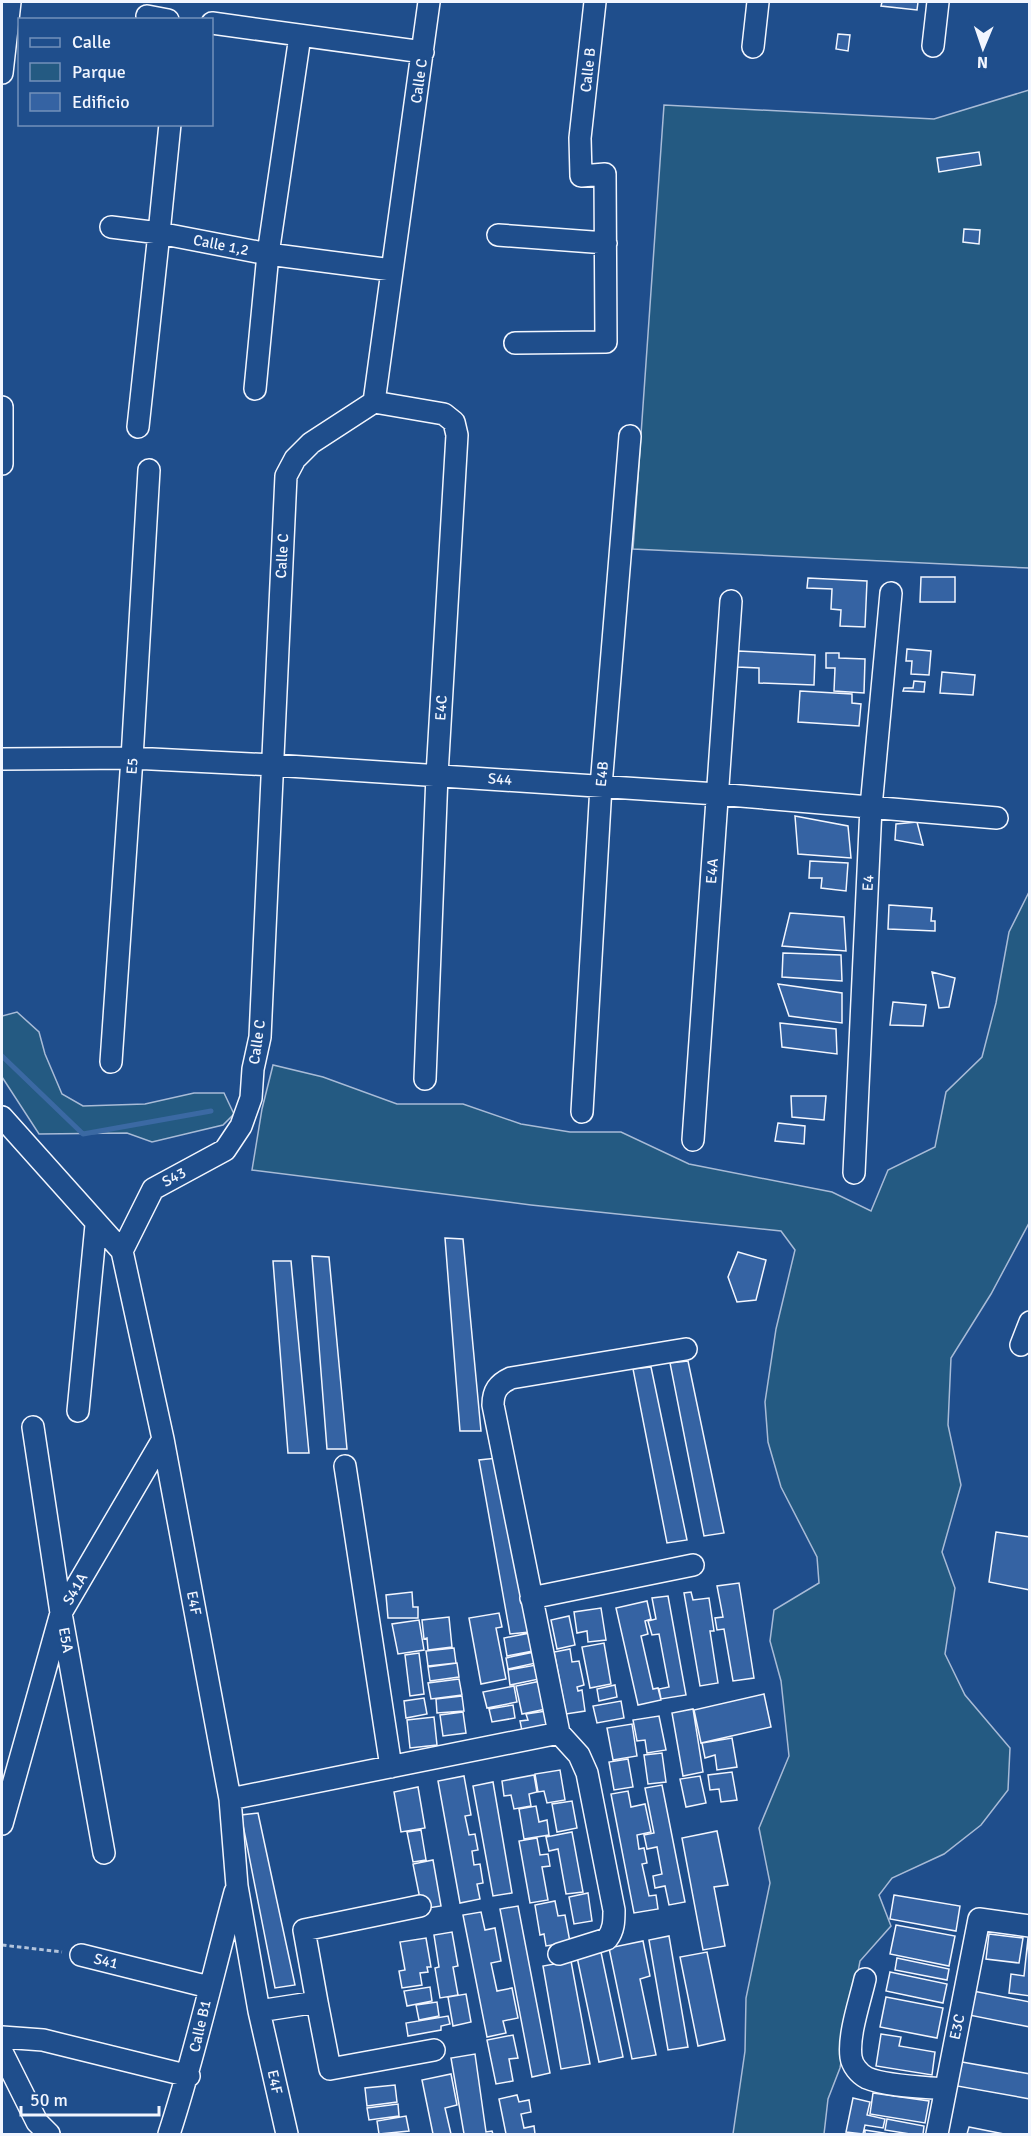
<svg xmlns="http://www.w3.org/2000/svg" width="1031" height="2136" viewBox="0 0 1031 2136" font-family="Signika,sans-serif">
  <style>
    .green { fill: #245a82; stroke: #a8bbd7; stroke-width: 1.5 }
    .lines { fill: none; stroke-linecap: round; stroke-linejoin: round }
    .stream { stroke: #3b69a3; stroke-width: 5 }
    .building { fill: #3563a3; stroke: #f2f6ff; stroke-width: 1.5 }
    .minor-casing { stroke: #f2f6ff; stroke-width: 24 }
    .path { stroke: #b3c4dc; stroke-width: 3; stroke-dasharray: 4.5 3; stroke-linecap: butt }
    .minor { stroke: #1f4e8c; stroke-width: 21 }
    .labels { text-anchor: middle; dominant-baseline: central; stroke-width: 4.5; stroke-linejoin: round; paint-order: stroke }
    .street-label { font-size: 15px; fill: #f2f6ff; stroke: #1f4e8c }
  </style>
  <rect width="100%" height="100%" fill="#1f4e8c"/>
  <!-- green -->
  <path class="green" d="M 1029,90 L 1029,568 L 633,549 L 664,105 L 934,119 Z
    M 1029,892 L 1029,1223 L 991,1294 L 951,1358 L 948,1425 L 961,1485 L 942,1552 L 955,1588 L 945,1654 L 965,1695 L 1010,1748 L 1008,1790 L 981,1825 L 944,1854 L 892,1878 L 879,1895 L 891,1926 L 860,1961 L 840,2068 L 828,2099 L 824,2134 L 733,2134 L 745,2051 L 746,1998 L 770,1883 L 759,1828 L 789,1756 L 781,1681 L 770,1641 L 774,1610 L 819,1583 L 817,1557 L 781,1487 L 768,1442 L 765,1402 L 776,1329 L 795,1250 L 781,1231 L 531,1205 L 252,1170 L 262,1109 L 273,1065 L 323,1077 L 397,1104 L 463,1104 L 521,1124 L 570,1132 L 621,1132 L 689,1164 L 832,1192 L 871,1211 L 888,1170 L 935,1147 L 946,1092 L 982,1057 L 996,1003 L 1009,932 Z
    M 17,1012 L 39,1032 L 45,1054 L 62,1094 L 83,1106 L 145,1104 L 194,1093 L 224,1093 L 234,1114 L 223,1125 L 152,1142 L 127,1133 L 39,1134 L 2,1077 L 2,1016 Z"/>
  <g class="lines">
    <!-- stream -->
    <path class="stream" d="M 2,1056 L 83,1134 L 211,1111"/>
  </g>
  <!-- building -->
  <path class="building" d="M 882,2 L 918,2 L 917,10 L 881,6 Z
    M 838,34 L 850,35 L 848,51 L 836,49 Z
    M 979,152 L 981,165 L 939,172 L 937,158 Z
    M 964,229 L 980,230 L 979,244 L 963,242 Z
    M 921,577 L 955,577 L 955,602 L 920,602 Z
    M 808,578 L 867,581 L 865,627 L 840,626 L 841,610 L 831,609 L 832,589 L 807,588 Z
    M 907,649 L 931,651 L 929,675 L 911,674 L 912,661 L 906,661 Z
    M 738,651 L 815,655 L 814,685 L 759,683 L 759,668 L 737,667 Z
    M 826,653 L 839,653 L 839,658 L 865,659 L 864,693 L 834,691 L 835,668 L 826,668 Z
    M 942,672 L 975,675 L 973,695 L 940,693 Z
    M 914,681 L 925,682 L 924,692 L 903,691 L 904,688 L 913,688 Z
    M 800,691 L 852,694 L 852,703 L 861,704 L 859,726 L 798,722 Z
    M 795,816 L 848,826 L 851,858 L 798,854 Z
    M 917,822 L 923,845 L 895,840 L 896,824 Z
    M 810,861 L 848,863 L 846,891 L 821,888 L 822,878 L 809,878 Z
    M 889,905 L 932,908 L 931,921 L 935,921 L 935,931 L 888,929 Z
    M 790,913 L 844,917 L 846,951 L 782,946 Z
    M 783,953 L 841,955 L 842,981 L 782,977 Z
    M 932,972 L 955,978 L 949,1007 L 939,1008 Z
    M 778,984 L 842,993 L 842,1023 L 789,1016 Z
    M 893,1002 L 926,1005 L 923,1026 L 890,1025 Z
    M 780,1023 L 836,1029 L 837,1054 L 782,1047 Z
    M 791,1096 L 826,1096 L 824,1120 L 792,1117 Z
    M 778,1123 L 805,1126 L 804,1144 L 775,1141 Z
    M 445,1238 L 463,1239 L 481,1431 L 460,1431 Z
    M 738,1252 L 766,1260 L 756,1300 L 737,1302 L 728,1277 Z
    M 312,1256 L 329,1257 L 347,1449 L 327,1449 Z
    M 273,1261 L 291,1261 L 309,1453 L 288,1453 Z
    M 688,1361 L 724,1533 L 704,1536 L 670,1363 Z
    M 651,1367 L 687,1540 L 667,1543 L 633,1369 Z
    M 497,1458 L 530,1632 L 510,1634 L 479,1460 Z
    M 996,1532 L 1030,1537 L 1030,1590 L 989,1582 Z
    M 739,1583 L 754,1678 L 733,1681 L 724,1629 L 717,1630 L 715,1618 L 723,1617 L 717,1586 Z
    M 412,1592 L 413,1607 L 418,1607 L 418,1618 L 388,1618 L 386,1595 Z
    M 691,1592 L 693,1600 L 709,1598 L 714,1631 L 710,1631 L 718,1683 L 700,1686 L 684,1593 Z
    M 668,1596 L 686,1695 L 661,1699 L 659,1689 L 669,1687 L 659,1634 L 652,1635 L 648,1621 L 656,1619 L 652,1598 Z
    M 647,1601 L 651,1619 L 645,1621 L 648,1634 L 641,1636 L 653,1689 L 658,1688 L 661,1700 L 638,1705 L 616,1608 Z
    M 601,1608 L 606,1640 L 588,1642 L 587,1631 L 577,1633 L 574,1612 Z
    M 499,1613 L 502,1627 L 496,1628 L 506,1679 L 481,1684 L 469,1618 Z
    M 569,1616 L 575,1645 L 557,1649 L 551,1620 Z
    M 449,1617 L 452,1647 L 428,1650 L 427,1638 L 424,1639 L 422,1620 Z
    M 419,1620 L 424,1650 L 398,1654 L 392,1624 Z
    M 530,1633 L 533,1651 L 507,1656 L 504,1638 Z
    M 604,1643 L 611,1684 L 590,1688 L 582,1647 Z
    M 454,1648 L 456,1663 L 428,1666 L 426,1651 Z
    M 570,1649 L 572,1662 L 579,1661 L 584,1685 L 577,1687 L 578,1691 L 582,1690 L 585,1711 L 566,1714 L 554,1652 Z
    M 534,1652 L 536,1663 L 508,1669 L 506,1658 Z
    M 419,1653 L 424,1694 L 410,1696 L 405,1655 Z
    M 457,1663 L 459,1677 L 430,1681 L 428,1667 Z
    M 536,1665 L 539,1679 L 510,1685 L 508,1670 Z
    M 459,1679 L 462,1695 L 431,1699 L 428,1683 Z
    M 541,1681 L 546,1709 L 522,1714 L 516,1686 Z
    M 615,1685 L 617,1697 L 599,1701 L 597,1689 Z
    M 514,1686 L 517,1702 L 487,1708 L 483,1692 Z
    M 764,1694 L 771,1727 L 701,1743 L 694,1710 Z
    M 462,1696 L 464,1711 L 437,1713 L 436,1699 Z
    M 424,1698 L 427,1714 L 406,1718 L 404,1701 Z
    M 621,1701 L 624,1718 L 597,1723 L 593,1706 Z
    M 513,1705 L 515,1718 L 492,1722 L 489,1709 Z
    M 693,1709 L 703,1772 L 683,1776 L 672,1713 Z
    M 546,1711 L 549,1726 L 522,1731 L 520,1721 L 528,1720 L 526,1714 Z
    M 463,1712 L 466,1733 L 443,1736 L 440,1715 Z
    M 659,1716 L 666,1750 L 647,1753 L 645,1740 L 637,1741 L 633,1720 Z
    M 434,1717 L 437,1745 L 410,1748 L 407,1720 Z
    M 632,1724 L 637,1756 L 613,1760 L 607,1728 Z
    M 732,1738 L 737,1767 L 717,1770 L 715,1755 L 705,1758 L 702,1743 Z
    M 662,1753 L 666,1782 L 648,1784 L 644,1755 Z
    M 628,1759 L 633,1787 L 614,1790 L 609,1762 Z
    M 560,1770 L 565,1800 L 547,1803 L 544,1791 L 538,1792 L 535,1774 Z
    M 732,1772 L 737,1800 L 721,1802 L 719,1789 L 710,1790 L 708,1775 Z
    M 534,1775 L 537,1792 L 529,1794 L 531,1806 L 514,1809 L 511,1795 L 504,1796 L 502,1781 Z
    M 464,1776 L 471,1815 L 465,1816 L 469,1835 L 475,1834 L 478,1850 L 472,1851 L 474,1865 L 480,1864 L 483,1883 L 477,1884 L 480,1899 L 460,1903 L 438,1781 Z
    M 700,1776 L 706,1803 L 686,1807 L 680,1779 Z
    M 493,1782 L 512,1893 L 493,1896 L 473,1786 Z
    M 662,1785 L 685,1902 L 669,1905 L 665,1886 L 655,1888 L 653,1876 L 662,1874 L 657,1847 L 647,1849 L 644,1835 L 654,1833 L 645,1788 Z
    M 418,1787 L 425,1828 L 401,1832 L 394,1792 Z
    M 628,1791 L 631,1807 L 645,1804 L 651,1832 L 637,1835 L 639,1849 L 644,1848 L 647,1863 L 642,1864 L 649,1896 L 656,1895 L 658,1909 L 634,1913 L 611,1794 Z
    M 572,1801 L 577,1828 L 557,1832 L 552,1804 Z
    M 536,1806 L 539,1822 L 547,1820 L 549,1835 L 524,1839 L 519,1809 Z
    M 258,1813 L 295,1985 L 275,1988 L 241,1815 Z
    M 421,1830 L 426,1860 L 413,1862 L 407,1832 Z
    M 717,1831 L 728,1885 L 714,1887 L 725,1946 L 703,1950 L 682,1838 Z
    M 572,1832 L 583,1892 L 566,1894 L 558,1849 L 549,1851 L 546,1837 Z
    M 537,1838 L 540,1855 L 548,1854 L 550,1866 L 542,1867 L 548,1900 L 530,1903 L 519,1841 Z
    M 433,1860 L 441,1906 L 422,1909 L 413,1864 Z
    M 588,1893 L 592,1921 L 574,1924 L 569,1897 Z
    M 894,1895 L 960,1906 L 956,1931 L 890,1919 Z
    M 555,1901 L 558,1916 L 565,1915 L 570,1942 L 546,1946 L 544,1934 L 540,1935 L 535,1905 Z
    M 518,1906 L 550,2073 L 532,2077 L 500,1909 Z
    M 481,1912 L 485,1930 L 495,1928 L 501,1961 L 491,1963 L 497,1991 L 512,1988 L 518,2018 L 503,2021 L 506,2033 L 487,2037 L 463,1915 Z
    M 896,1925 L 955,1936 L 949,1966 L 890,1954 Z
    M 452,1932 L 458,1966 L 453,1967 L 458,1995 L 440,1998 L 435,1968 L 439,1967 L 434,1935 Z
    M 989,1934 L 1023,1938 L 1019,1963 L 986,1959 Z
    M 669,1936 L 688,2047 L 668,2050 L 649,1940 Z
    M 426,1938 L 431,1967 L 427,1967 L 428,1972 L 420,1973 L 422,1985 L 402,1988 L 399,1971 L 405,1970 L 400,1942 Z
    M 1028,1938 L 1030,1996 L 1009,1993 L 1011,1974 L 1024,1976 Z
    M 643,1941 L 650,1976 L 640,1979 L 656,2055 L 632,2059 L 609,1948 Z
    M 601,1952 L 623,2057 L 599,2062 L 577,1957 Z
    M 707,1952 L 725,2040 L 698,2046 L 680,1957 Z
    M 897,1958 L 949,1969 L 947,1980 L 895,1970 Z
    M 571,1961 L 590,2064 L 561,2069 L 543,1966 Z
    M 890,1972 L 947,1984 L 943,2003 L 886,1991 Z
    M 430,1987 L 432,2001 L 407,2006 L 404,1991 Z
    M 973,1991 L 1030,2002 L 1030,2027 L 969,2015 Z
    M 466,1994 L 471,2022 L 453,2026 L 448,1997 Z
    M 886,1997 L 943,2008 L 937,2038 L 880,2027 Z
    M 437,2002 L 439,2016 L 419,2020 L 416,2005 Z
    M 448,2016 L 450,2024 L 441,2026 L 441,2030 L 408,2036 L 406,2023 Z
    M 881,2034 L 901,2037 L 899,2046 L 935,2052 L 932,2075 L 876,2066 Z
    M 513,2035 L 518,2058 L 509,2059 L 513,2081 L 496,2084 L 487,2040 Z
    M 475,2054 L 486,2132 L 492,2131 L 493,2134 L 464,2134 L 451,2058 Z
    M 962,2062 L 1030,2074 L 1030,2099 L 957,2086 Z
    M 451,2074 L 457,2105 L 445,2108 L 451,2134 L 433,2134 L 422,2080 Z
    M 395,2085 L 397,2102 L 367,2106 L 365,2088 Z
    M 873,2093 L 929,2101 L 925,2123 L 870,2114 Z
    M 517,2095 L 519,2102 L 529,2100 L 531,2112 L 521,2114 L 524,2128 L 534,2126 L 535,2134 L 506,2134 L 499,2099 Z
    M 853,2098 L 870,2102 L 867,2115 L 885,2119 L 883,2128 L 865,2125 L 863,2134 L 846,2132 Z
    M 398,2104 L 399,2116 L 369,2120 L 367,2108 Z
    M 406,2116 L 409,2131 L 379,2134 L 377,2121 Z
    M 887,2119 L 924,2126 L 923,2134 L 910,2134 L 885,2130 Z
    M 969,2127 L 1004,2134 L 967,2134 Z
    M 865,2130 L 890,2134 L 865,2134 Z"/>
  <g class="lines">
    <defs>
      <path id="minor" d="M 147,16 L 168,20
        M 212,23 L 423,52
        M 933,46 L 938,2
        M 753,47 L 758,2
        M 2,73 L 10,2
        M 170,124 L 159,233 L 268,254 L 392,270
        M 111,227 L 159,233 L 138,427
        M 498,235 L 606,243
        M 515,343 L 606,342 L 605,174 L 581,176 L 580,138 L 595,2
        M 255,389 L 268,254 L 300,36
        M 374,402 L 444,414 L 454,422 L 457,435 L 437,775 L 425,1079
        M 2,407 L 2,464
        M 2,759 L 132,758 L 273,765 L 717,794 L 997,818
        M 111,1062 L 132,758 L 149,470
        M 582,1112 L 601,786 L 630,436
        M 2,1117 L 122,1251 L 163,1439 L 230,1799 L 237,1886 L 259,2011 L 287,2134
        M 693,1140 L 731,601
        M 854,1173 L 871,807 L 891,593
        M 122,1251 L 153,1189 L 225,1150 L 241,1126 L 251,1098 L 253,1069 L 260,1037 L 286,476 L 295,459 L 311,443 L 374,402 L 429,2
        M 1021,1345 L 1030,1322
        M 78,1411 L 96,1225
        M 33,1427 L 61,1613 L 104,1853
        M 345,1466 L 391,1767
        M 531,1598 L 693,1565
        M 559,1733 L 493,1405 C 493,1391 498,1384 511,1378 L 686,1349
        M 230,1799 L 559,1733 L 579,1755 L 587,1773 L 614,1910 C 614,1921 614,1930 607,1939 L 559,1954
        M 2,1824 L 61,1613 L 163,1439
        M 81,1955 L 209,1987
        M 865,1979 C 860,2001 848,2035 851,2057 C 852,2065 859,2074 867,2078 C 886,2086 923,2087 945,2089
        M 317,2002 L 330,2069 L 434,2050
        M 259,2011 L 317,2002 L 304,1930 L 420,1906
        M 2,2037 L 43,2040 L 189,2076
        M 2,2052 L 37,2122 L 49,2134
        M 169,2134 C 195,2055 213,1973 235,1892
        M 937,2134 L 979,1919 L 1030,1926"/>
    </defs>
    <!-- minor casing -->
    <use href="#minor" class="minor-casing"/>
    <!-- path -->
    <path class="path" d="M 2,1945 L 62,1952"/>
    <!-- minor -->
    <use href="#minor" class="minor"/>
  </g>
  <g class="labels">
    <!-- street labels -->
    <g class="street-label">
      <text transform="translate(588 70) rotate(-84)">Calle B</text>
      <text transform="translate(419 81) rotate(-82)">Calle C</text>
      <text transform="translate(221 245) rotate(11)">Calle 1,2</text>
      <text transform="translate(282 556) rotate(-87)">Calle C</text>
      <text transform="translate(441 708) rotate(-87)">E4C</text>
      <text transform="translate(132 766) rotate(-86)">E5</text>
      <text transform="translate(602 774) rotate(-85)">E4B</text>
      <text transform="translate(500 779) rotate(4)">S44</text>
      <text transform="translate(712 871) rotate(-86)">E4A</text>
      <text transform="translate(868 883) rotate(-87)">E4</text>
      <text transform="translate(257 1042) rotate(-82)">Calle C</text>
      <text transform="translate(174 1177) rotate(-28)">S43</text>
      <text transform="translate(75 1589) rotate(-60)">S41A</text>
      <text transform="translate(194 1603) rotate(79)">E4F</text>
      <text transform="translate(66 1640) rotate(80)">E5A</text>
      <text transform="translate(106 1961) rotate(14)">S41</text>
      <text transform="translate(200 2026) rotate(-77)">Calle B1</text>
      <text transform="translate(957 2027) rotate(-78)">E3C</text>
      <text transform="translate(275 2082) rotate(78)">E4F</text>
    </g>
  </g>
  <!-- border -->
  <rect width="1031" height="2136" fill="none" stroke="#f2f6ff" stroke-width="6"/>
  <!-- legend -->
  <rect x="18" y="18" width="195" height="108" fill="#1f4e8c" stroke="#7391ba" stroke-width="1.5"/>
  <rect x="30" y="38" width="30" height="9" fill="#1f4e8c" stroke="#7391ba" stroke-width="1.5"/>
  <text x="72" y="48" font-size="18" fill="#f2f6ff">Calle</text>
  <rect x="30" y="63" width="30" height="18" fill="#245a82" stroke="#7391ba" stroke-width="1.5"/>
  <text x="72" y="78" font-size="18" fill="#f2f6ff">Parque</text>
  <rect x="30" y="93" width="30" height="18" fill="#3563a3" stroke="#7391ba" stroke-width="1.5"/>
  <text x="72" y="108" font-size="18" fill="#f2f6ff">Edificio</text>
  <!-- north arrow -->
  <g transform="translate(983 48) rotate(182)" stroke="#1f4e8c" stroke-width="4.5" paint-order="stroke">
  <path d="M0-4.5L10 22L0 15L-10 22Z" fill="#f2f6ff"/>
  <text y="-9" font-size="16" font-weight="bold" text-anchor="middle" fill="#f2f6ff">N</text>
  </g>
  <!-- scale -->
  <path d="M21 2106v9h138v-9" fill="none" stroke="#f2f6ff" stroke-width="3"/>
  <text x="30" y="2106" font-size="18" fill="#f2f6ff" stroke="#1f4e8c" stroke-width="4.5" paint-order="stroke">50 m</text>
</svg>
